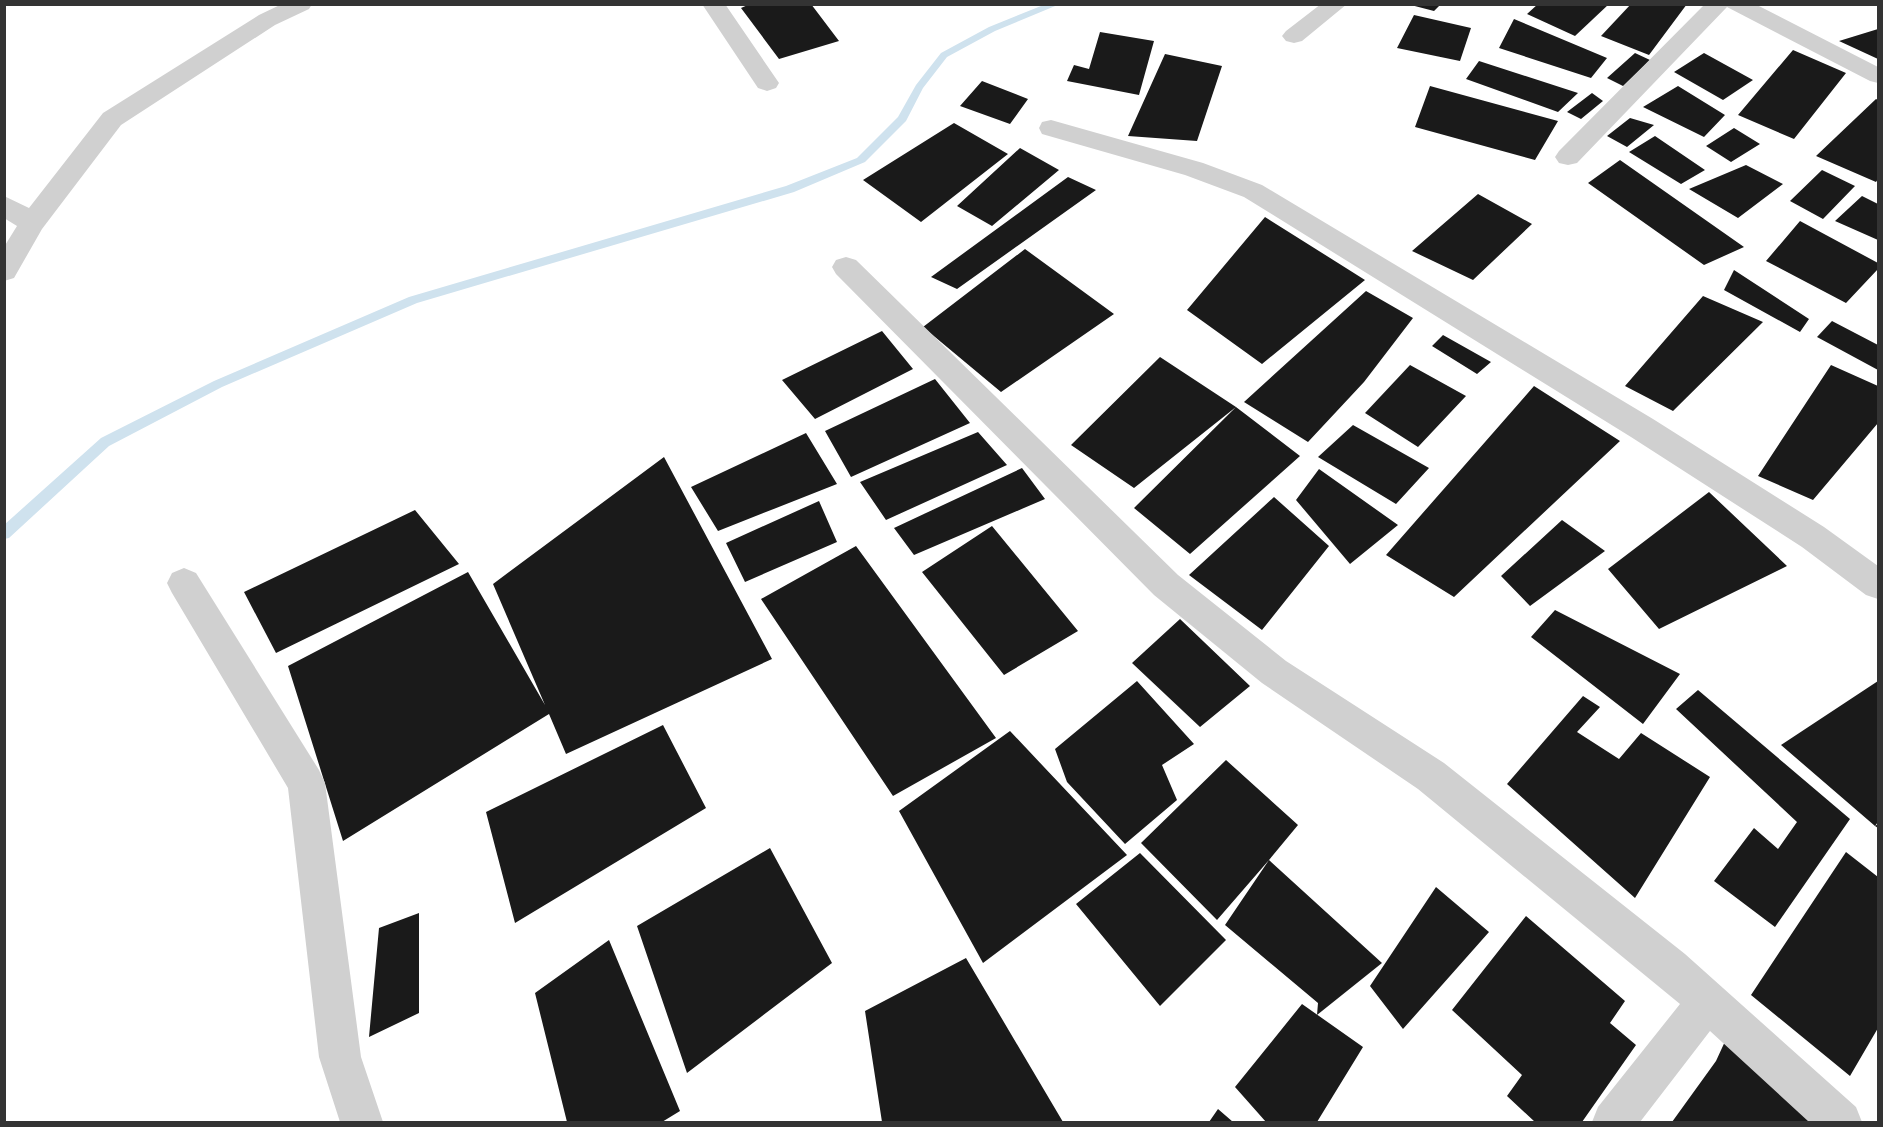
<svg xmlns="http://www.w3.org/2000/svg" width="1883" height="1127" viewBox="0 0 1883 1127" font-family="Roboto,sans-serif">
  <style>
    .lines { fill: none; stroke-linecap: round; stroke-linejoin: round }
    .stream { fill: #cfe2ee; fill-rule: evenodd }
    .building { fill: #1a1a1a }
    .minor { fill: #d0d0d0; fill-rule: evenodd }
  </style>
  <rect width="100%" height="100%" fill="#fff"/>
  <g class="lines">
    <!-- stream -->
    <path class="stream" d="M 1046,4 L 1060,4 L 995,31 L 947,57 L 923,88 L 906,121 L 865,162 L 794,192 L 417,303 L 222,387 L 109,446 L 9,538 L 4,539 L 4,525 L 101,438 L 214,381 L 409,297 L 786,186 L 857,158 L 898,117 L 916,85 L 941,53 L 989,27 Z"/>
  </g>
  <!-- building -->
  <path class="building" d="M 750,4 L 811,4 L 839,41 L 779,59 L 741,8 Z
    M 1407,4 L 1441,4 L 1434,11 Z
    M 1538,4 L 1609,4 L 1575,36 L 1527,14 Z
    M 1631,4 L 1687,4 L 1649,55 L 1601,36 Z
    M 1414,15 L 1471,28 L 1460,61 L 1397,48 Z
    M 1514,19 L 1607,58 L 1591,78 L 1499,48 Z
    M 1878,29 L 1878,59 L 1839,41 Z
    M 1100,32 L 1154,41 L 1139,95 L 1067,81 L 1074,65 L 1089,69 Z
    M 1793,50 L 1846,73 L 1794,139 L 1738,115 Z
    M 1635,53 L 1650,60 L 1623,86 L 1607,78 Z
    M 1704,53 L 1753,80 L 1723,100 L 1674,72 Z
    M 1165,54 L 1222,66 L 1197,141 L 1128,136 Z
    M 1479,61 L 1578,93 L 1558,112 L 1466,79 Z
    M 982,81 L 1028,99 L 1010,124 L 960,106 Z
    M 1430,86 L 1558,121 L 1535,160 L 1415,127 Z
    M 1678,86 L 1725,115 L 1704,137 L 1643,107 Z
    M 1592,93 L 1603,101 L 1581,119 L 1567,112 Z
    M 1876,99 L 1878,100 L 1878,179 L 1876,182 L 1816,156 Z
    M 1630,118 L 1654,125 L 1627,147 L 1607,136 Z
    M 954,123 L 1008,154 L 921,222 L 863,180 Z
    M 1734,128 L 1760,144 L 1731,162 L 1706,146 Z
    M 1655,136 L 1705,170 L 1681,184 L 1629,152 Z
    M 1020,148 L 1059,170 L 992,226 L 957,206 Z
    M 1620,160 L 1744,247 L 1704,265 L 1588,183 Z
    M 1746,165 L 1783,184 L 1738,218 L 1689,189 Z
    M 1822,170 L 1855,186 L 1823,219 L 1790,201 Z
    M 1068,177 L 1096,190 L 957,289 L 931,277 Z
    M 1478,194 L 1532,224 L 1473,280 L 1412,251 Z
    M 1862,196 L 1878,204 L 1878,240 L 1835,221 Z
    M 1265,217 L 1365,280 L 1262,364 L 1187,310 Z
    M 1800,221 L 1878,263 L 1878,269 L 1846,303 L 1766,261 Z
    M 1025,249 L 1114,314 L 1001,392 L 923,327 Z
    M 1734,270 L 1809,319 L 1800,332 L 1724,290 Z
    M 1366,291 L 1413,318 L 1364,382 L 1308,442 L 1244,402 Z
    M 1703,296 L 1763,322 L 1673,411 L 1625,386 Z
    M 1832,321 L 1878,345 L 1878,370 L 1817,337 Z
    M 882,331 L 913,369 L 815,419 L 782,380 Z
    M 1443,335 L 1491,362 L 1477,374 L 1432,346 Z
    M 1160,357 L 1236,407 L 1134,488 L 1071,445 Z
    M 1410,365 L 1466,396 L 1418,447 L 1365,413 Z
    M 1831,365 L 1878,386 L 1878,423 L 1813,500 L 1758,476 Z
    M 935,379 L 970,423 L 851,477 L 825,431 Z
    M 1534,386 L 1620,441 L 1454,597 L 1386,555 Z
    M 1236,407 L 1300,456 L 1190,554 L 1134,508 Z
    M 1353,425 L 1429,468 L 1396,504 L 1318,457 Z
    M 978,432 L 1007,465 L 886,520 L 860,482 Z
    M 806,433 L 837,484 L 718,531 L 691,487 Z
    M 664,457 L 772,659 L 566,754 L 549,714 L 343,841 L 288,666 L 468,572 L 545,705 L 493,584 Z
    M 1022,468 L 1045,499 L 914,555 L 894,528 Z
    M 1319,469 L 1398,525 L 1350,564 L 1296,500 Z
    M 1709,492 L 1787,566 L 1659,629 L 1608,569 Z
    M 1274,497 L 1329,546 L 1262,630 L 1189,575 Z
    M 819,501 L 837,542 L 745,582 L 726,543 Z
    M 415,510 L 459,564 L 276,653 L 244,592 Z
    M 1562,520 L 1605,551 L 1530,606 L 1501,576 Z
    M 992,526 L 1078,631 L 1004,675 L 922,572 Z
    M 856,546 L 996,738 L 893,796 L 761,599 Z
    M 1555,610 L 1680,674 L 1643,724 L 1531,637 Z
    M 1180,619 L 1250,686 L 1200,727 L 1132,663 Z
    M 1137,681 L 1194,744 L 1162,765 L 1177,800 L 1125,844 L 1067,782 L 1055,749 Z
    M 1878,681 L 1878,822 L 1875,826 L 1878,824 L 1878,828 L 1875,826 L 1781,745 Z
    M 1698,690 L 1850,819 L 1775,927 L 1714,881 L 1754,828 L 1778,849 L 1797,822 L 1676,709 Z
    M 1583,696 L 1600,707 L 1577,732 L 1619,759 L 1641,733 L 1710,777 L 1635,898 L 1507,784 Z
    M 663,725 L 706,808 L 515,923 L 486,812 Z
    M 1010,731 L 1127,855 L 983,963 L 899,811 Z
    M 1226,760 L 1298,825 L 1269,860 L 1382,963 L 1317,1015 L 1318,1003 L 1225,925 L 1269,860 L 1217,920 L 1141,843 Z
    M 770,848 L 832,963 L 687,1073 L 637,926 Z
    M 1846,852 L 1878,877 L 1878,1028 L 1850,1076 L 1751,995 Z
    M 1140,853 L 1226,940 L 1160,1006 L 1076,904 Z
    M 1436,887 L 1489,932 L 1403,1029 L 1370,986 Z
    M 419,913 L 419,1013 L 369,1037 L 379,928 Z
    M 1526,916 L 1625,1001 L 1610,1023 L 1636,1045 L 1582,1122 L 1535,1122 L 1507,1096 L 1522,1075 L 1452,1010 Z
    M 609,940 L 680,1111 L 662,1122 L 567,1122 L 535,993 Z
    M 966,958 L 1063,1122 L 882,1122 L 865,1011 Z
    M 1302,1004 L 1363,1047 L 1317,1122 L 1266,1122 L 1235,1087 Z
    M 1733,1024 L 1813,1122 L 1672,1122 L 1716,1061 Z
    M 1218,1109 L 1233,1122 L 1209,1122 Z"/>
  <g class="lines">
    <!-- minor -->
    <path class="minor" d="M 282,4 L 312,4 L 309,9 L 275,25 L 121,125 L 42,229 L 14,278 L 4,281 L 4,247 L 17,226 L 4,218 L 4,196 L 29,208 L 103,113 L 259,15 Z
      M 702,4 L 725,4 L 779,83 L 776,88 L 767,91 L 758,88 Z
      M 1321,4 L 1347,4 L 1302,41 L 1294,43 L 1286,41 L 1282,36 L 1286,31 Z
      M 1705,4 L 1755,4 L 1878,67 L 1878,83 L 1870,81 L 1727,7 L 1577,163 L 1568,165 L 1559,163 L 1555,157 L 1559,151 Z
      M 1051,120 L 1203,163 L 1262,185 L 1653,419 L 1824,527 L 1878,566 L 1878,599 L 1866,595 L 1802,547 L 1631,437 L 1244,197 L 1185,175 L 1042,134 L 1039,128 L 1042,122 Z
      M 846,257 L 856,260 L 1178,575 L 1286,661 L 1444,763 L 1685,954 L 1856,1107 L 1862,1122 L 1809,1122 L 1710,1031 L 1640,1122 L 1592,1122 L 1598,1107 L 1680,1004 L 1418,789 L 1262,683 L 1154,595 L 836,274 L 832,267 L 836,260 Z
      M 184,568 L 196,573 L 319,770 L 325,783 L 361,1057 L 383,1122 L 340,1122 L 319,1057 L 288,788 L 172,593 L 167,583 L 172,573 Z"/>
  </g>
  <!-- border -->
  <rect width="1883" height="1127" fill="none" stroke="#333333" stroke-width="12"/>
</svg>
